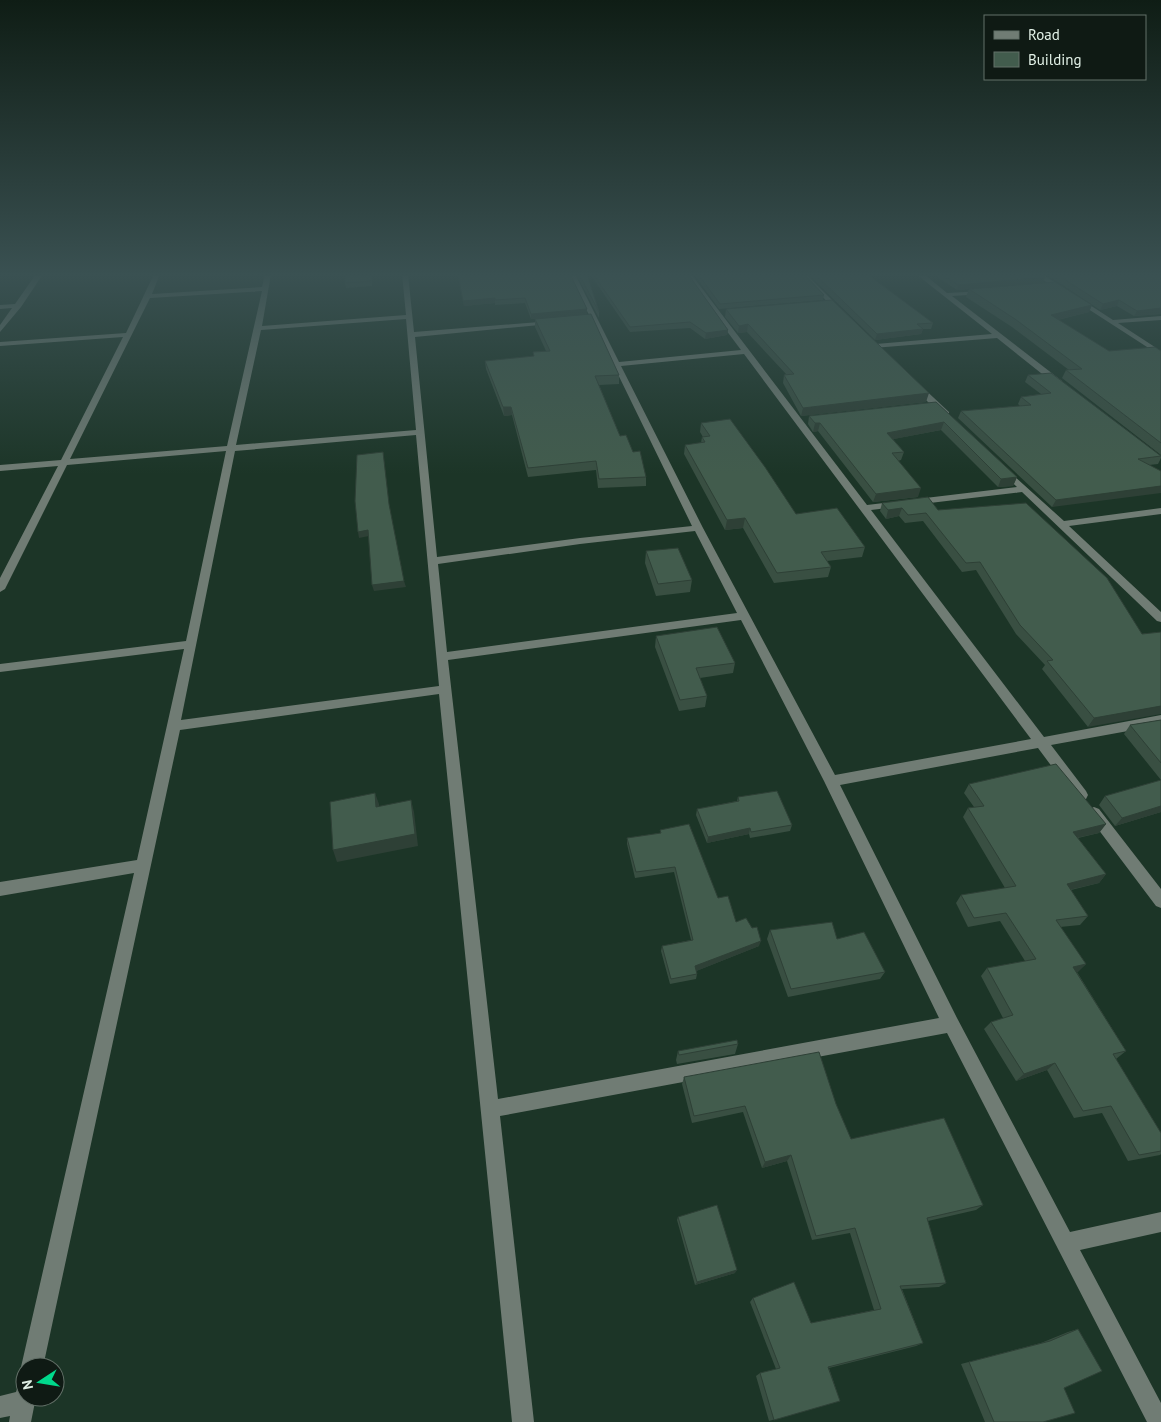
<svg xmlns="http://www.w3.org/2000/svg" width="1161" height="1422" viewBox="0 0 1161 1422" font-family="'PT Sans',sans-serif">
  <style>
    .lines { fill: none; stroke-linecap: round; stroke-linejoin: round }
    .minor { fill: #707c74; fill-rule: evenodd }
    .wall { fill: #394f42 }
    .shaded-wall { fill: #2e4036 }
    .building { fill: #425c4d; stroke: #2e4036 }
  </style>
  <rect width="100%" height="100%" fill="#1c3527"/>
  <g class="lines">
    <!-- minor -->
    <path class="minor" d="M 36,274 L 43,274 L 21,307 L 0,332 L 0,325 L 12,308 L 0,309 L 0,305 L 15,304 Z
      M 154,274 L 160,274 L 152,294 L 262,287 L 265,274 L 271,274 L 262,326 L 406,315 L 402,274 L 408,274 L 414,332 L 552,321 L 552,323 L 550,324 L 415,337 L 437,557 L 580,538 L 692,526 L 569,274 L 575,274 L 619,362 L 741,350 L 684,274 L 691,274 L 867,505 L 1017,487 L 998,469 L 1003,466 L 1064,521 L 1161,508 L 1161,514 L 1069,526 L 1161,612 L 1161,622 L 1157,621 L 1022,492 L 871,510 L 1044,737 L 1161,715 L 1161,725 L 1051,745 L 1086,791 L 1088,795 L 1086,799 L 1081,800 L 1076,799 L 1038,748 L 840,785 L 957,1018 L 1070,1232 L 1161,1212 L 1161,1232 L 1080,1250 L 1161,1403 L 1161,1422 L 1147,1422 L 947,1033 L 500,1116 L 534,1422 L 512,1422 L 439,694 L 180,730 L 43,1367 L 25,1367 L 24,1375 L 21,1367 L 134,873 L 0,896 L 0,882 L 137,860 L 184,649 L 0,672 L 0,664 L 186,641 L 226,451 L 67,465 L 5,589 L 0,592 L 0,578 L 58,466 L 0,471 L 0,465 L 61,460 L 123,337 L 0,346 L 0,342 L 126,333 ZM 262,291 L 227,446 L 70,459 L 150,298 ZM 406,319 L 416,430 L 236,445 L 261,330 ZM 744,354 L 1031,739 L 835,775 L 703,528 L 621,366 ZM 416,435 L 439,686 L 181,720 L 235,451 ZM 695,531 L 737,613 L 447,652 L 438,564 L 580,544 ZM 741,620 L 824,781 L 939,1018 L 498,1099 L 448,660 Z
      M 799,274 L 806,274 L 844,312 L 844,314 L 840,314 Z
      M 916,274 L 924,274 L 947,293 L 985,291 L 985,293 L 983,294 L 952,296 L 1062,381 L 1062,385 L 1056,385 L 997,338 L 873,348 L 872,346 L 876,344 L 992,334 Z
      M 1034,274 L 1042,274 L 1113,320 L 1161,316 L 1161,320 L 1118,323 L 1161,351 L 1161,356 Z
      M 912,383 L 918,383 L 949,412 L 949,416 L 943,416 L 912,387 Z
      M 1094,807 L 1099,809 L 1161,889 L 1161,908 L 1156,906 L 1089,817 L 1087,813 L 1089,809 Z
      M 25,1386 L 25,1397 L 36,1397 L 31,1422 L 9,1422 L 10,1416 L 0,1418 L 0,1396 L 16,1392 L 17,1389 Z"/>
  </g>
  <!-- wall -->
  <path class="wall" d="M 345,274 L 372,274 L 372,286 L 346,288 L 345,283 Z
    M 458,274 L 570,274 L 587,309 L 587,314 L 531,319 L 525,303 L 495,305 L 495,303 L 464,306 Z
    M 576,274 L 587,274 L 599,312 L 599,318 Z
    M 590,274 L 688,274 L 728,330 L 727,335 L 705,339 L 690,328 L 630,332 Z
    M 694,274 L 804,274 L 824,295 L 823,300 L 719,309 Z
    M 808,274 L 867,274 L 933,323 L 931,329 L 923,329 L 921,334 L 875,340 Z
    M 933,274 L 1041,274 L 1045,277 L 1043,283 L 957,290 Z
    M 1046,274 L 1161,274 L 1161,314 L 1134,316 L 1117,306 L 1100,310 Z
    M 969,289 L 1092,305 L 1089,312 L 1058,320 L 1109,351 L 1161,351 L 1161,455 L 1062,378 L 1066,370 L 1069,370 L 1012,327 L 966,297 Z
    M 726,309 L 926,402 L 801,416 L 783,383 L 784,375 L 786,374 L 747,332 L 738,333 L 725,317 Z
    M 535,319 L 619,375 L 619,384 L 599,385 L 620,436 L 646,477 L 646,486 L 598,488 L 596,470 L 528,477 L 512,415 L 504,416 L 486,369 L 485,361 L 534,356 L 533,352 L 546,351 L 535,327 Z
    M 1028,375 L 1161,456 L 1161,458 L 1158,464 L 1149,465 L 1052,507 L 958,418 L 961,411 L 1020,406 L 1018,404 L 1021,397 L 1041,394 L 1025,382 Z
    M 936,402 L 1017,477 L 1013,486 L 998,487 L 941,430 L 893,439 L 904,452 L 901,460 L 898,461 L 918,497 L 873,502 L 818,431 L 813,432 L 808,424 L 809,416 Z
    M 701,423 L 796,514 L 865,547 L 862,557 L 827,561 L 831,567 L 828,577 L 774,583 L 743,528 L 725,530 L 684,454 L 685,445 L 701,443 L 702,437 L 703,437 L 700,432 Z
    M 882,503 L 938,510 L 1142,634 L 1161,632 L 1088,727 L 1042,669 L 1045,665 L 1016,634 L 976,570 L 962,572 L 923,521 L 905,523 L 899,516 L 886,519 L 880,511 Z
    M 646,551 L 692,580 L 690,592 L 656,596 L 645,563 Z
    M 656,636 L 735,663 L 733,673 L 700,678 L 707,696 L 705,707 L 679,711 L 655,647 Z
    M 1161,720 L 1161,780 L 1124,734 L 1130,725 Z
    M 1161,780 L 1161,812 L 1115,826 L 1099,805 L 1105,796 Z
    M 969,784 L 1106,824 L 1099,833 L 1078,838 L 1106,874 L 1099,883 L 1071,890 L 1088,916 L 1080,925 L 1060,927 L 1086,964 L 1077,972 L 1126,1051 L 1116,1059 L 1161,1133 L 1161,1154 L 1160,1155 L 1128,1161 L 1102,1113 L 1074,1118 L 1047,1070 L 1016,1081 L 984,1029 L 991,1022 L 1003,1018 L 981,976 L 987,968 L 1025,961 L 1000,921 L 968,927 L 956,903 L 961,895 L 1005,888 L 963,817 L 968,808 L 974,807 L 964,793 Z
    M 738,797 L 792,825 L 790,831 L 750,838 L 749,834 L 707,843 L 696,815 L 697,809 L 737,801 Z
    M 660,830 L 718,898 L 736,922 L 759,946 L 696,971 L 697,974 L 696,979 L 670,984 L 661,951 L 662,946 L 691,940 L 674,872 L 635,878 L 627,844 L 627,838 L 660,833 Z
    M 770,930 L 837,939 L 885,972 L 880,979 L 788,997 L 767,939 Z
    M 738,1044 L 735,1054 L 677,1064 L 676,1060 L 678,1051 Z
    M 684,1077 L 836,1104 L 851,1139 L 983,1205 L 976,1210 L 928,1221 L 946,1283 L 939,1287 L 902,1289 L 923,1343 L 916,1346 L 829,1368 L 840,1401 L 769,1421 L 756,1376 L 760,1373 L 776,1369 L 750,1302 L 753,1298 L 811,1323 L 874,1310 L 850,1233 L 812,1240 L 787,1161 L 762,1168 L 743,1112 L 692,1123 L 682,1084 Z
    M 678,1217 L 735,1273 L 695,1285 L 677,1220 Z
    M 1078,1329 L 1064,1388 L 1043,1422 L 985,1422 L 961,1364 L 1041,1343 L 1068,1332 Z"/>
  <!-- shaded-wall -->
  <path class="shaded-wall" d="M 1045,277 L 1043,283 L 957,290 L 958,285 Z
    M 495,298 L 495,303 L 464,306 L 463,301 Z
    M 1119,300 L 1117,306 L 1100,310 L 1103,304 Z
    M 1092,305 L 1089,312 L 1048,322 L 1051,315 Z
    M 1161,308 L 1161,314 L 1134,316 L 1137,311 Z
    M 587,309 L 587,314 L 531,319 L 531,314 Z
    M 748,324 L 747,332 L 738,333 L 739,326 Z
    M 923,329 L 921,334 L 875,340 L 877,334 Z
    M 728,330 L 727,335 L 705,339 L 706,333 Z
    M 929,393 L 926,402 L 801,416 L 803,408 Z
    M 503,407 L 511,407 L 512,415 L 504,416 Z
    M 944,422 L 941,430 L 884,441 L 887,433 Z
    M 815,423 L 820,423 L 818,431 L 813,432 Z
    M 1017,477 L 1013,486 L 998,487 L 1001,479 Z
    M 1161,486 L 1161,493 L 1052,507 L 1056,500 Z
    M 921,488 L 918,497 L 873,502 L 876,494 Z
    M 902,508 L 899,516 L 886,519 L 888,510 Z
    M 745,518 L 743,528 L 725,530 L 727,520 Z
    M 368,530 L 369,536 L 359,538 L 358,532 Z
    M 404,581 L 406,587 L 374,591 L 372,585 Z
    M 1161,706 L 1161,714 L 1088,727 L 1094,718 Z
    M 375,793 L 379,804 L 380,818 L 376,807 Z
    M 411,800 L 414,812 L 418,846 L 337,862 L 333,850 Z
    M 1161,806 L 1161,812 L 1115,826 L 1122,818 Z
    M 1106,824 L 1099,833 L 1066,840 L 1073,832 Z
    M 750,828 L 749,834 L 707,843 L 708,837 Z
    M 1106,874 L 1099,883 L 1060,892 L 1067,884 Z
    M 761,941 L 759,946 L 694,972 L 695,966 Z
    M 1086,964 L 1078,972 L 1065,975 L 1073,967 Z
    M 1055,1063 L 1047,1070 L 1016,1081 L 1024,1074 Z
    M 791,1155 L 787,1161 L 762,1168 L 765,1162 Z
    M 737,1270 L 735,1273 L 695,1285 L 697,1282 Z"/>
  <!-- building -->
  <path class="building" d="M 345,274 L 371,274 L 371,281 L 345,283 Z
    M 458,274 L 570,274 L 587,309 L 531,314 L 525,298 L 495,300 L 495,298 L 463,301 Z
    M 579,274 L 587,274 L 599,312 Z
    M 593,274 L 688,274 L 728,330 L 706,333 L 690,322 L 630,327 Z
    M 698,274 L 804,274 L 824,295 L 720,304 Z
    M 815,274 L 867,274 L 933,323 L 917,324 L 923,329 L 877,334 Z
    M 942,274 L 1041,274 L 1045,277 L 958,285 Z
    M 1056,274 L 1160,274 L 1161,275 L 1161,308 L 1137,311 L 1119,300 L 1103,304 Z
    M 1055,282 L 1092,305 L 1051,315 L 1109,351 L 1155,347 L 1161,351 L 1161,443 L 1066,370 L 1082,369 L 1015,319 L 969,289 Z
    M 832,300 L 929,393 L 803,408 L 784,375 L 794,374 L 748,324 L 739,326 L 726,309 Z
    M 591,314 L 619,375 L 595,376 L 620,436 L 626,435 L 633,452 L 640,451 L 646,477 L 599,479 L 596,461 L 528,468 L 511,407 L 503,407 L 485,361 L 534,356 L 533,352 L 550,351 L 535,319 Z
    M 1051,373 L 1161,456 L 1138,459 L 1161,471 L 1161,486 L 1056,500 L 961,411 L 1031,405 L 1021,397 L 1051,393 L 1028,375 Z
    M 936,402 L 1017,477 L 1001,479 L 944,422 L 887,433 L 904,452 L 892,453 L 921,488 L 876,494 L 820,423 L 815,423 L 809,416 Z
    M 730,419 L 765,467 L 796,514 L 837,508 L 865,547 L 821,552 L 831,567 L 777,573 L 745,518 L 727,520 L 685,445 L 705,442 L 702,437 L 710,436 L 701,423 Z
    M 383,452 L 389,504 L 404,581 L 372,585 L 368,530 L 358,532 L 355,501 L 357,455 Z
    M 928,497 L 938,510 L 1026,503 L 1107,578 L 1142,634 L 1161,632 L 1161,706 L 1094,718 L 1047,661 L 1053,660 L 1020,625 L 980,562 L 966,563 L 926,513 L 908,515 L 902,508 L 888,510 L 882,503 Z
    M 678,548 L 692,580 L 658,584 L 646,551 Z
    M 717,627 L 735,663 L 696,668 L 707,696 L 680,700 L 656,636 Z
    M 1161,720 L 1161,763 L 1130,725 Z
    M 1056,764 L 1106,824 L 1073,832 L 1106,874 L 1067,884 L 1088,916 L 1056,920 L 1086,964 L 1073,967 L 1126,1051 L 1113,1054 L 1161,1133 L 1161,1151 L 1139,1155 L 1111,1106 L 1083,1111 L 1055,1063 L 1024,1074 L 991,1022 L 1013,1015 L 987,968 L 1036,959 L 1006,913 L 974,918 L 961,895 L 1016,886 L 968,808 L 984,806 L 969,784 Z
    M 1161,780 L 1161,806 L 1122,818 L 1105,796 Z
    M 777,791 L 792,825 L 751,832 L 750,828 L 708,837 L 697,809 L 739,801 L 738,797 Z
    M 375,793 L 376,807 L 411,800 L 415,834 L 333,850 L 330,802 Z
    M 689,824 L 718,898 L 728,896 L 736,922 L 746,918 L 752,928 L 757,927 L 761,941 L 695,966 L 697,974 L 671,979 L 662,946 L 693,940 L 675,867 L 636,872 L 627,838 L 661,833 L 660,830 Z
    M 832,922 L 837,939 L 864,932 L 885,972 L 791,989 L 770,930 Z
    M 737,1040 L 738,1044 L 679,1055 L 678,1051 Z
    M 819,1052 L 836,1104 L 851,1139 L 944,1118 L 983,1205 L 927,1218 L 946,1283 L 900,1286 L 923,1343 L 828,1367 L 840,1401 L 774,1420 L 760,1373 L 780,1368 L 753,1298 L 794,1282 L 811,1323 L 881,1309 L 855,1228 L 816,1236 L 791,1155 L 765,1162 L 745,1106 L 694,1116 L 684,1077 Z
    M 717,1205 L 737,1270 L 697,1282 L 678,1217 Z
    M 1078,1329 L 1102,1371 L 1064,1388 L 1075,1413 L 1043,1422 L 994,1422 L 969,1362 L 1050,1341 Z"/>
  <!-- sky -->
  <linearGradient id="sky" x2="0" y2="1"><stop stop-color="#0f1d15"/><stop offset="0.58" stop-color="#3a5152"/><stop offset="1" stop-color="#3a5152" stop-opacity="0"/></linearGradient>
  <rect width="1161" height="474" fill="url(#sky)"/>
  <!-- legend -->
  <rect x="984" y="15" width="162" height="65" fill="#0f1a14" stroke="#637068"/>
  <rect x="994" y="31" width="25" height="8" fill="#707c74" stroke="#637068"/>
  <text x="1028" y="40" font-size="15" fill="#e1f0e6">Road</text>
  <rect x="994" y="52" width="25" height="15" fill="#425c4d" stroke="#637068"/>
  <text x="1028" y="65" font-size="15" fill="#e1f0e6">Building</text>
  <!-- north arrow -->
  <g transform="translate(40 1382) rotate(258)"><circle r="24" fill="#0f1a14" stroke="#637068"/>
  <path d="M0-4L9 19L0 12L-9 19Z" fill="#00d98c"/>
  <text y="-8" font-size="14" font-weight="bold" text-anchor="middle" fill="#e1f0e6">N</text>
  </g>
</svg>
